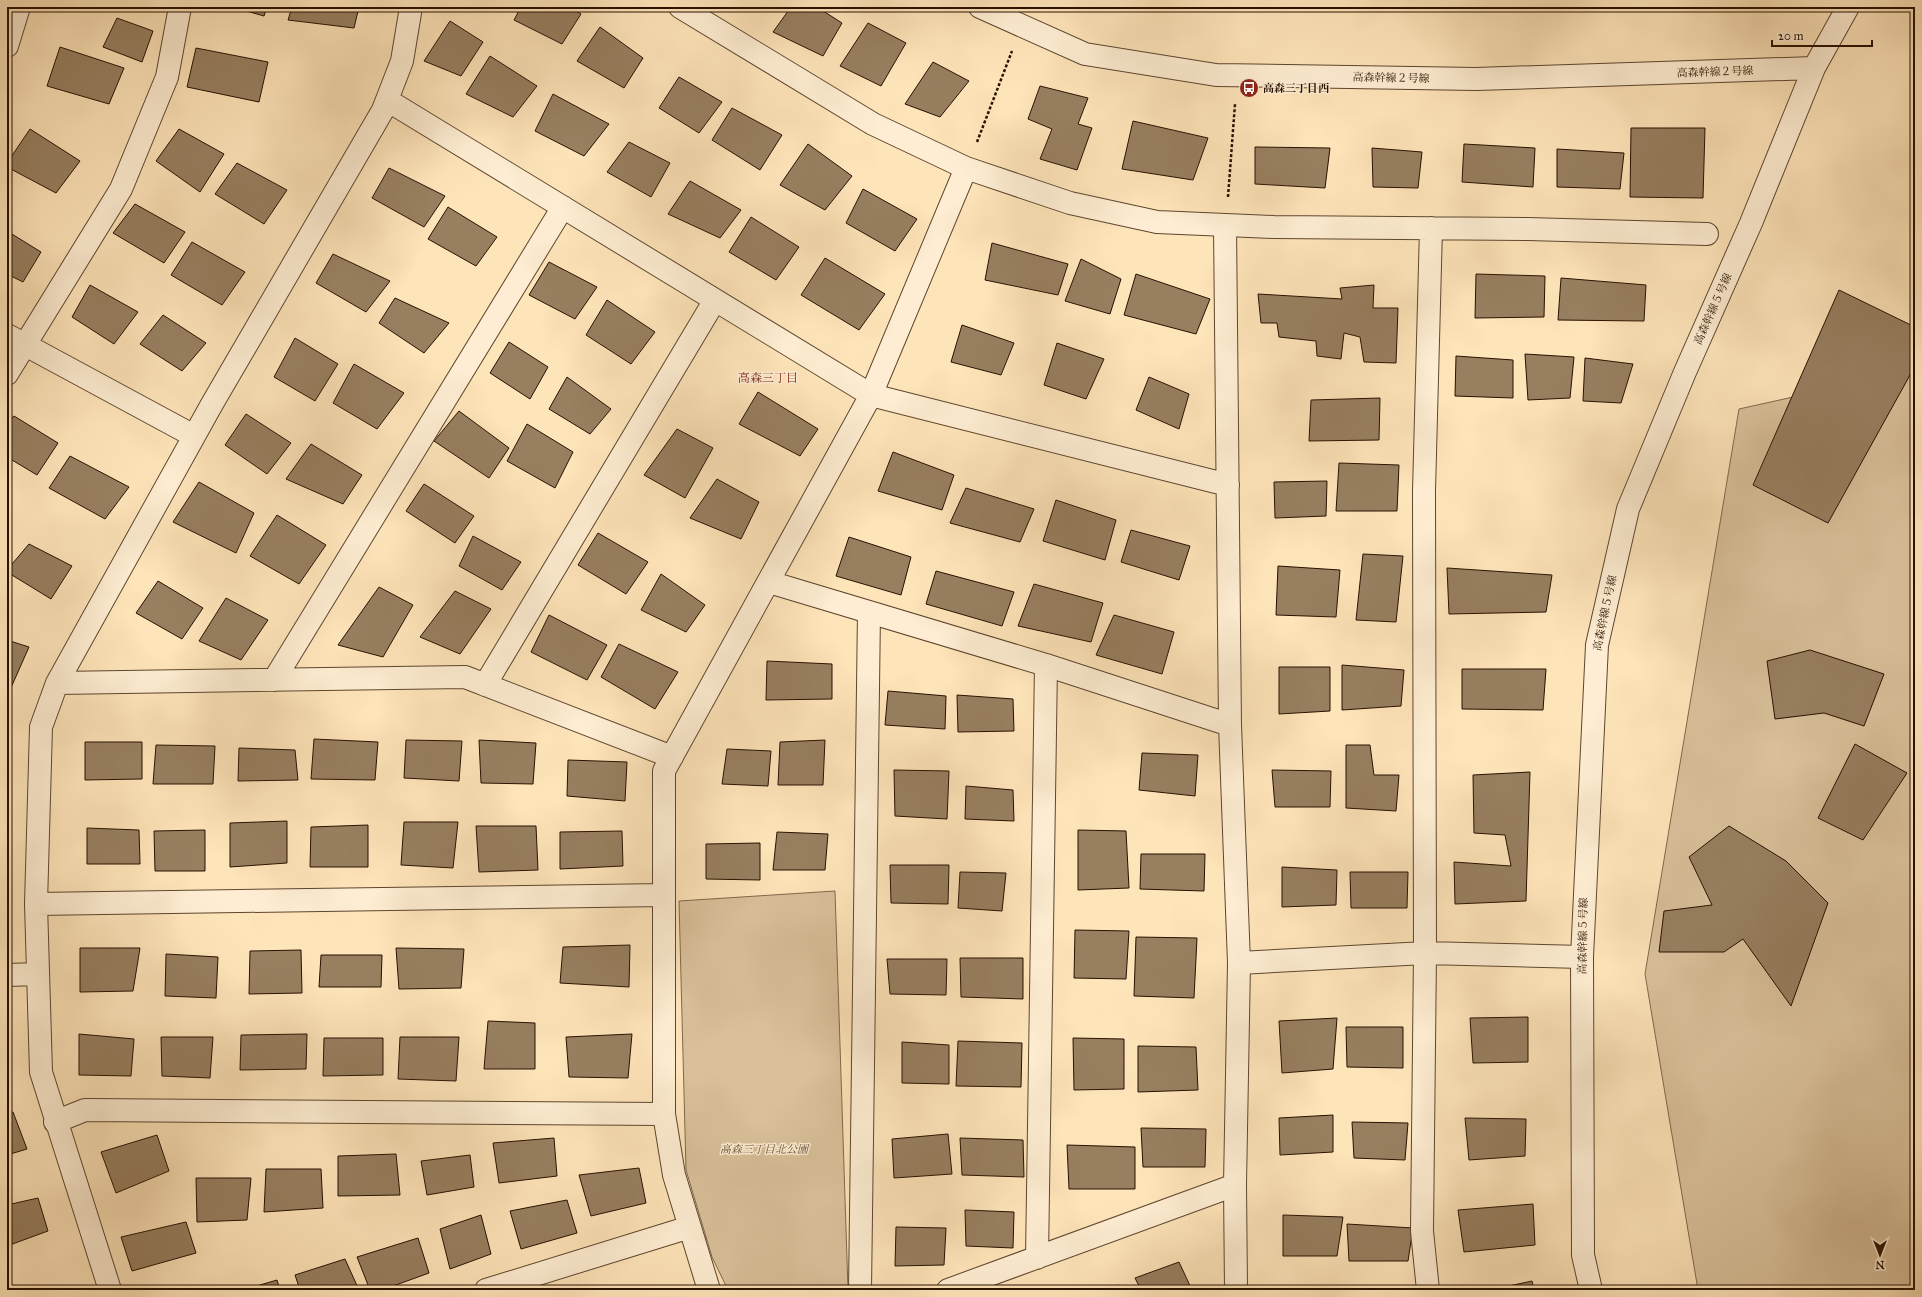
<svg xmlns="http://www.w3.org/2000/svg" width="1922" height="1297" viewBox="0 0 1922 1297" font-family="'IM FELL Great Primer','Noto Serif JP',serif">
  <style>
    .green { fill: #d9c09a; stroke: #80684d }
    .building { fill: #977f60; stroke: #271100 }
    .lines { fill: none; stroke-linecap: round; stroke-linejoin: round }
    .minor-casing { stroke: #5d462e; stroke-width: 24 }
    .tertiary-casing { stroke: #5d462e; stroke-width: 24 }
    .path { stroke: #271100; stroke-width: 2.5; stroke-dasharray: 3 2; stroke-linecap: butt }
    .minor { stroke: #feedd2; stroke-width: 22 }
    .tertiary { stroke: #feedd2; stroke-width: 22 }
    .labels { text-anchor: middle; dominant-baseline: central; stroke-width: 3; stroke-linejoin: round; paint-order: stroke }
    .street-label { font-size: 11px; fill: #271100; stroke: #feedd2 }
    .poi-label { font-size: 11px; font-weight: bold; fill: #271100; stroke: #feedd2; text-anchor: start }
    .park-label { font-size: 11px; font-style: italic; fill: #654e36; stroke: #feedd2 }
    .neighbourhood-label { font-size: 12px; fill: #7a1f14; stroke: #feedd2 }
  </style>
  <rect width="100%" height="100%" fill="#fee4b9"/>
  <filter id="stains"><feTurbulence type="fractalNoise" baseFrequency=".005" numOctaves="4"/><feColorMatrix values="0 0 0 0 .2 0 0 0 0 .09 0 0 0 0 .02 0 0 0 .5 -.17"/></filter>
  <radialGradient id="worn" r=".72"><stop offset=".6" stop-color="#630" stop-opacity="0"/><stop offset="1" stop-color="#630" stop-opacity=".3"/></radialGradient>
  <!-- green -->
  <path class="green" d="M 1915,370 L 1915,1290 L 1698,1290 L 1645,974 L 1739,409 Z
    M 835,891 L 848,1290 L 728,1290 L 712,1257 L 686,1170 L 679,901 Z"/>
  <!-- building -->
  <path class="building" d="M 232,7 L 267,7 L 264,16 Z
    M 292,7 L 359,7 L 354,28 L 288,20 Z
    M 521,7 L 569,7 L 581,14 L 562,44 L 514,20 Z
    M 791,7 L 817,7 L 842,23 L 823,56 L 773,32 Z
    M 117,18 L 153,31 L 142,62 L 103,47 Z
    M 450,21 L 483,42 L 461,76 L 424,61 Z
    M 868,23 L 906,43 L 881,86 L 840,66 Z
    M 600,27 L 643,58 L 624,88 L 577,61 Z
    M 60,47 L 124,68 L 109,104 L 47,86 Z
    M 196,48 L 268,62 L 259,102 L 187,87 Z
    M 490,56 L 537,86 L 513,117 L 466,94 Z
    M 933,62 L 969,81 L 940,117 L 905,104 Z
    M 679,77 L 722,102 L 699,133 L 659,108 Z
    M 1040,86 L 1088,98 L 1078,124 L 1092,128 L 1077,170 L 1040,159 L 1052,129 L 1028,119 Z
    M 553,94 L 609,124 L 584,156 L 535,131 Z
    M 732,108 L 782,135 L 760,170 L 712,140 Z
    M 1133,121 L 1208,138 L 1193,180 L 1122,169 Z
    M 1631,128 L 1705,128 L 1703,198 L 1630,197 Z
    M 30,129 L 80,161 L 56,193 L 7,167 L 7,163 Z
    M 179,129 L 224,154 L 200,192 L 156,161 Z
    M 629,142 L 670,163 L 651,197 L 607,172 Z
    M 808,144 L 852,176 L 825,210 L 780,185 Z
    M 1464,144 L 1535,148 L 1533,187 L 1462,182 Z
    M 1255,147 L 1330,148 L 1325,188 L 1255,184 Z
    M 1372,148 L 1422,152 L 1418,188 L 1373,187 Z
    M 1557,149 L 1624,153 L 1620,189 L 1557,187 Z
    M 237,163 L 287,190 L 264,224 L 215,194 Z
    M 389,168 L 445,196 L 424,227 L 372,198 Z
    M 690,181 L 741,210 L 720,238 L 668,214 Z
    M 863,189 L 917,219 L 895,251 L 846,223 Z
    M 135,204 L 185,232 L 164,263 L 113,233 Z
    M 448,207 L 497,237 L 476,266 L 428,239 Z
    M 751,217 L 799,247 L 776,280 L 729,252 Z
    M 7,231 L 41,252 L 23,282 L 7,274 Z
    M 192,242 L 245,272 L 222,305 L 171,275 Z
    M 992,243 L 1068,264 L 1058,295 L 985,280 Z
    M 333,254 L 390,281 L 366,312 L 316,283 Z
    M 825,258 L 885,294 L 859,330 L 801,295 Z
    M 1081,259 L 1121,279 L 1110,314 L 1065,301 Z
    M 549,262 L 597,287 L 575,319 L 529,295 Z
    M 1136,274 L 1210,299 L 1196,334 L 1124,315 Z
    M 1476,274 L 1545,276 L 1544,317 L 1475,318 Z
    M 1561,278 L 1646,285 L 1644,321 L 1558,320 Z
    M 90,285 L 138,312 L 114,344 L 72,317 Z
    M 1374,285 L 1373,308 L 1398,308 L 1396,363 L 1364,362 L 1360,337 L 1344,333 L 1341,359 L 1317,356 L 1316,341 L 1279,337 L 1277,323 L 1261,323 L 1258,294 L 1342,299 L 1340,288 Z
    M 1839,290 L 1915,327 L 1915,366 L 1828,523 L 1753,485 Z
    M 395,298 L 449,323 L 424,353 L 379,323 Z
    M 607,300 L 655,332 L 631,364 L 586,335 Z
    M 163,315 L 206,343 L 182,371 L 140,344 Z
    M 962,325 L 1014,343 L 1001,375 L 951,362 Z
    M 295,338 L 338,364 L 315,401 L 274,377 Z
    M 509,342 L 548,367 L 530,399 L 490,373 Z
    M 1057,343 L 1104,359 L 1086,399 L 1044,385 Z
    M 1525,354 L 1574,357 L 1570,398 L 1528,400 Z
    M 1456,356 L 1513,360 L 1513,398 L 1455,396 Z
    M 1585,358 L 1633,364 L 1621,403 L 1583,401 Z
    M 354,364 L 404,393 L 377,429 L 333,403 Z
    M 567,377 L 611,409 L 590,434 L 549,409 Z
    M 1149,377 L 1189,394 L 1179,429 L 1136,410 Z
    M 758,392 L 818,429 L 800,456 L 739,424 Z
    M 1380,398 L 1379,440 L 1309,441 L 1311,400 Z
    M 459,411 L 509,448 L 489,478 L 434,441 Z
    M 246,414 L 291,443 L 267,474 L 225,445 Z
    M 14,416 L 58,443 L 37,475 L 7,457 L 7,424 Z
    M 527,424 L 573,452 L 555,488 L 507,461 Z
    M 677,429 L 713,448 L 685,498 L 644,475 Z
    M 311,444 L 362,475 L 343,504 L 286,479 Z
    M 893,452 L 954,475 L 942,510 L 878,491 Z
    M 70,456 L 129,487 L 105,519 L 49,488 Z
    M 1339,463 L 1399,465 L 1397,511 L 1336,511 Z
    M 717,479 L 759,502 L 741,539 L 690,518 Z
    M 1327,481 L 1326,516 L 1275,518 L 1274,482 Z
    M 199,482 L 254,513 L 236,553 L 173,522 Z
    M 424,484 L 474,516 L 455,543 L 406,511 Z
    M 966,488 L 1034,509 L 1020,542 L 950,523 Z
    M 1056,500 L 1116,520 L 1105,560 L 1043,541 Z
    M 277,515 L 326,545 L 299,584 L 250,556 Z
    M 1131,530 L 1190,546 L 1179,580 L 1121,562 Z
    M 598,533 L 648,562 L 626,594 L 578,565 Z
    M 473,536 L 521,562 L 502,590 L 459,566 Z
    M 849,537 L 911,557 L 901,595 L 836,576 Z
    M 29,544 L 72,566 L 51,599 L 7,572 L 7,570 Z
    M 1363,554 L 1403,556 L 1396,622 L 1356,620 Z
    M 1278,566 L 1340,570 L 1336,617 L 1276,615 Z
    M 1447,568 L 1552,575 L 1546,612 L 1449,614 Z
    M 936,571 L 1014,592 L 1002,626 L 926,604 Z
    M 661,574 L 705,605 L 686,632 L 641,610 Z
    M 158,581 L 203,608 L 182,639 L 136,613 Z
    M 1034,584 L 1103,603 L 1091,642 L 1018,626 Z
    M 379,587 L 413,605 L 383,657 L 338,645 Z
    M 455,591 L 491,609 L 460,654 L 420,637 Z
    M 226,598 L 268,620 L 241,660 L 199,641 Z
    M 549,615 L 607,645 L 587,680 L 531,652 Z
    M 1114,615 L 1174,632 L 1162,674 L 1096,655 Z
    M 7,640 L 29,647 L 10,690 L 7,689 Z
    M 619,644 L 678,672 L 655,709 L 601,677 Z
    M 1810,650 L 1884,674 L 1864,726 L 1824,713 L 1775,719 L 1767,661 Z
    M 767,661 L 832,664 L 832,699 L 766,700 Z
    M 1342,665 L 1404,670 L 1401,706 L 1342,710 Z
    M 1279,667 L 1330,667 L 1330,711 L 1279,714 Z
    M 1462,669 L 1546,669 L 1543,710 L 1462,709 Z
    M 888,691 L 946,696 L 945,729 L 885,725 Z
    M 957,695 L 1013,699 L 1014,731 L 958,732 Z
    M 314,739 L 378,742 L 375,780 L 311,779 Z
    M 406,740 L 462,741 L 459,781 L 404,778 Z
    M 479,740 L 536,743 L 533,784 L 481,783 Z
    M 825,740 L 823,785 L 778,785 L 780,742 Z
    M 85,742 L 142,742 L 142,779 L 85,780 Z
    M 1855,744 L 1907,773 L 1863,840 L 1818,818 Z
    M 156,745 L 215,746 L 213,784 L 153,784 Z
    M 1346,745 L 1370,745 L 1374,775 L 1399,775 L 1396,811 L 1346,808 Z
    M 239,748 L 295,750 L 298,780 L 238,781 Z
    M 727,749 L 771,751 L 768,786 L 722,784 Z
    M 1142,753 L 1198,755 L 1195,796 L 1139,790 Z
    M 568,760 L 627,762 L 625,801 L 567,796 Z
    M 894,770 L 949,771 L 947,819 L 895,816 Z
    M 1272,770 L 1331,771 L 1330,807 L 1275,807 Z
    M 1530,772 L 1526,901 L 1455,904 L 1454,862 L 1511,866 L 1505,835 L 1474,833 L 1473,775 Z
    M 966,786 L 1013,790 L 1014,821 L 965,819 Z
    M 287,821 L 287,863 L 230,867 L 230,823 Z
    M 404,822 L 458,822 L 453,868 L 401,865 Z
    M 368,825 L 368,867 L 310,867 L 311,827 Z
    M 476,826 L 536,826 L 538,870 L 479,872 Z
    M 1729,826 L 1786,861 L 1828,903 L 1791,1006 L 1743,939 L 1724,952 L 1659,952 L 1664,911 L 1712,905 L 1689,857 Z
    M 87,828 L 139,830 L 140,864 L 87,864 Z
    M 205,830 L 205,871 L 155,871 L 154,831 Z
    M 1078,830 L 1126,831 L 1129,888 L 1078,890 Z
    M 622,831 L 623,866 L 560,869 L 560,832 Z
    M 777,832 L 828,834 L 825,870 L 773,870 Z
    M 760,843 L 760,880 L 706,879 L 706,844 Z
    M 1141,854 L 1205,854 L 1204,891 L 1140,889 Z
    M 890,865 L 949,865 L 948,904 L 891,903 Z
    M 1282,867 L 1337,870 L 1336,905 L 1282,907 Z
    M 960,872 L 1006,873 L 1002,911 L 958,908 Z
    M 1350,872 L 1408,872 L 1407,908 L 1351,908 Z
    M 1075,930 L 1129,931 L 1126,979 L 1074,978 Z
    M 1136,937 L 1197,938 L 1194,998 L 1134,996 Z
    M 630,945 L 629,987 L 560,983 L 563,947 Z
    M 80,948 L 140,948 L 133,991 L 80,992 Z
    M 396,948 L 464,949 L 461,988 L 399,989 Z
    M 301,950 L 302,993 L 249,994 L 250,951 Z
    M 166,954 L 218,957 L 216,998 L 165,996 Z
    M 321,955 L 382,955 L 381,987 L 319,987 Z
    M 960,958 L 1023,958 L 1023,999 L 961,997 Z
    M 887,959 L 947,959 L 946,995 L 890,994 Z
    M 1528,1017 L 1528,1062 L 1473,1063 L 1470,1018 Z
    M 1337,1018 L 1333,1069 L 1282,1073 L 1279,1021 Z
    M 488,1021 L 535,1023 L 535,1069 L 484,1069 Z
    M 1346,1027 L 1403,1027 L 1403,1068 L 1347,1067 Z
    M 79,1034 L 134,1039 L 131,1076 L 79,1075 Z
    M 307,1034 L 306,1069 L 240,1070 L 241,1035 Z
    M 632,1034 L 628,1078 L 569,1077 L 566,1037 Z
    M 161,1037 L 213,1037 L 210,1078 L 162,1076 Z
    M 400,1037 L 459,1037 L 456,1081 L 398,1079 Z
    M 324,1038 L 383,1038 L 383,1075 L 323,1076 Z
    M 1073,1038 L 1124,1039 L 1124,1089 L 1074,1090 Z
    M 958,1041 L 1022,1043 L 1021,1087 L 956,1086 Z
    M 902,1042 L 949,1045 L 949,1084 L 902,1083 Z
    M 1138,1046 L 1196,1047 L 1198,1090 L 1138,1092 Z
    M 13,1112 L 27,1149 L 7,1155 L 7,1113 Z
    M 1333,1115 L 1333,1152 L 1280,1155 L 1279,1118 Z
    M 1465,1118 L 1526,1119 L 1525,1156 L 1469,1160 Z
    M 1352,1122 L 1408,1123 L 1405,1160 L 1354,1158 Z
    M 1141,1128 L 1206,1129 L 1205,1167 L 1143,1167 Z
    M 948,1134 L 952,1174 L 894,1178 L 892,1139 Z
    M 157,1135 L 169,1171 L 116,1193 L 101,1152 Z
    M 554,1138 L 557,1176 L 499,1183 L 493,1143 Z
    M 960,1138 L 1023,1140 L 1024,1177 L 962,1175 Z
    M 1067,1145 L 1135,1147 L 1135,1189 L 1069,1189 Z
    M 396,1154 L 400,1195 L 338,1196 L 338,1156 Z
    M 470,1155 L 474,1187 L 427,1195 L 421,1161 Z
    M 639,1168 L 646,1203 L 591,1216 L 579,1175 Z
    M 266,1169 L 321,1169 L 323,1208 L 264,1212 Z
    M 196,1178 L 251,1178 L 247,1220 L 197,1222 Z
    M 38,1198 L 48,1231 L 7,1246 L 7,1205 Z
    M 567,1200 L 577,1233 L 521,1249 L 510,1211 Z
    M 1533,1204 L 1535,1245 L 1464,1252 L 1458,1210 Z
    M 965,1210 L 1014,1212 L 1013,1248 L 966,1246 Z
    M 481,1215 L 491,1254 L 450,1269 L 440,1229 Z
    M 1283,1215 L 1343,1217 L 1337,1256 L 1283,1256 Z
    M 186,1222 L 196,1253 L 132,1271 L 121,1237 Z
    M 1347,1224 L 1413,1228 L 1408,1261 L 1349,1261 Z
    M 896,1227 L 946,1228 L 944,1265 L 895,1266 Z
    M 418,1238 L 429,1273 L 382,1290 L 370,1290 L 357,1257 Z
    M 345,1259 L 359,1290 L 300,1290 L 295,1275 Z
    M 1179,1262 L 1192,1290 L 1141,1290 L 1135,1278 Z
    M 277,1280 L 280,1290 L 243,1290 Z
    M 1532,1281 L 1534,1290 L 1490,1290 Z
    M 1119,1285 L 1121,1290 L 1102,1290 Z"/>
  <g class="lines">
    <defs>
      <path id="minor" d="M 680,7 L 873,124 L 966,168 L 1070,203 L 1157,222 L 1274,227 L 1528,229 L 1707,234
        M 387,100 L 871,395 L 1228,485
        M 1225,225 L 1230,725 L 1239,963 L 1235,1185 L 1236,1290
        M 7,335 L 194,436
        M 7,374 L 121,189 L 167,77 L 180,7
        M 769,582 L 1046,665 L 1230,725
        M 274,680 L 563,207
        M 57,683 L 465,677 L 672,757
        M 485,685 L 715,300
        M 36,904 L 664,895
        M 1239,963 L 1425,953 L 1582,957
        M 7,975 L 38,974
        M 55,1122 L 85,1110 L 664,1114
        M 1037,1258 L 1046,665
        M 110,1290 L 41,1072 L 36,904 L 41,727 L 57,683 L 212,404 L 383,110 L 402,61 L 411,7
        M 486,1290 L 690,1227
        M 709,1290 L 674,1175 L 664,1114 L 664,771 L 871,395 L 966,168
        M 860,1290 L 869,612
        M 948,1290 L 1235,1185
        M 1428,1290 L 1422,1231 L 1425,953 L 1424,491 L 1431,228"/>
      <path id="tertiary" d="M 980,7 L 1085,54 L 1216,75 L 1476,79 L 1814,68
        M 7,46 L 19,7
        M 1591,1290 L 1583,1255 L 1582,957 L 1597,645 L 1628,509 L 1685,372 L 1751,223 L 1814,68 L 1848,7"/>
    </defs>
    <!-- minor casing -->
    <use href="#minor" class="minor-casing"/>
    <!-- tertiary casing -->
    <use href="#tertiary" class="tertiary-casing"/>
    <!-- path -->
    <path class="path" d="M 977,142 L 1012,51
      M 1228,197 L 1235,104"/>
    <!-- minor -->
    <use href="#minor" class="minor"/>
    <!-- tertiary -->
    <use href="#tertiary" class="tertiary"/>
  </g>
  <!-- icons -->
  <defs>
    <symbol id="bus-disc" viewBox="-11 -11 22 22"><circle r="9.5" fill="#8f2418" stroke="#feedd2"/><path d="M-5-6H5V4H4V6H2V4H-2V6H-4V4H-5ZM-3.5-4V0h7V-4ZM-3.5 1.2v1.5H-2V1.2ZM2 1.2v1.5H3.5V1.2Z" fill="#fff"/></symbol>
  </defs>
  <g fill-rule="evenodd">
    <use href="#bus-disc" x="1238" y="77" width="22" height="22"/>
  </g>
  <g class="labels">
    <!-- street labels -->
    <g class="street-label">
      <text transform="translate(1715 72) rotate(-2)">高森幹線２号線</text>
      <text transform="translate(1391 78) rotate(1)">高森幹線２号線</text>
      <text transform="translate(1713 309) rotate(-66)">高森幹線５号線</text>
      <text transform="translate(1605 613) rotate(-78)">高森幹線５号線</text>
      <text transform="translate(1583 936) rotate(-89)">高森幹線５号線</text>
    </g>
    <!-- poi labels -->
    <g class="poi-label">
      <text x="1263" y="88">高森三丁目西</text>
    </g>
    <!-- park labels -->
    <g class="park-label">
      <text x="764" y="1149">高森三丁目北公園</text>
    </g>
    <!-- neighbourhood labels -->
    <g class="neighbourhood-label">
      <text x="768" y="378">高森三丁目</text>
    </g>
  </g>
  <!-- margin -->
  <rect width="1922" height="1297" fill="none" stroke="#fee4b9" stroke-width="24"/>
  <rect x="8" y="8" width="1906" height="1281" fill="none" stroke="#271100" stroke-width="2"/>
  <rect x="12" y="12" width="1898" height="1273" fill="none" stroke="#271100"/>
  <!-- north arrow -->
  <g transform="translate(1880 1255) rotate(180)" stroke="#feedd2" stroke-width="3" paint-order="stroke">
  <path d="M0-3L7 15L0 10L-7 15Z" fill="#271100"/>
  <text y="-6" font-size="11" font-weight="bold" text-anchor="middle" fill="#271100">N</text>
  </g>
  <!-- scale -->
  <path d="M1772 40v6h100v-6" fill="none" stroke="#271100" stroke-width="2"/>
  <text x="1778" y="40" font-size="12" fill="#271100" stroke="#feedd2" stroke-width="3" paint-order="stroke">20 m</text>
  <rect width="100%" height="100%" filter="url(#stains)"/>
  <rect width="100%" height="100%" fill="url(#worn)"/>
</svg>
